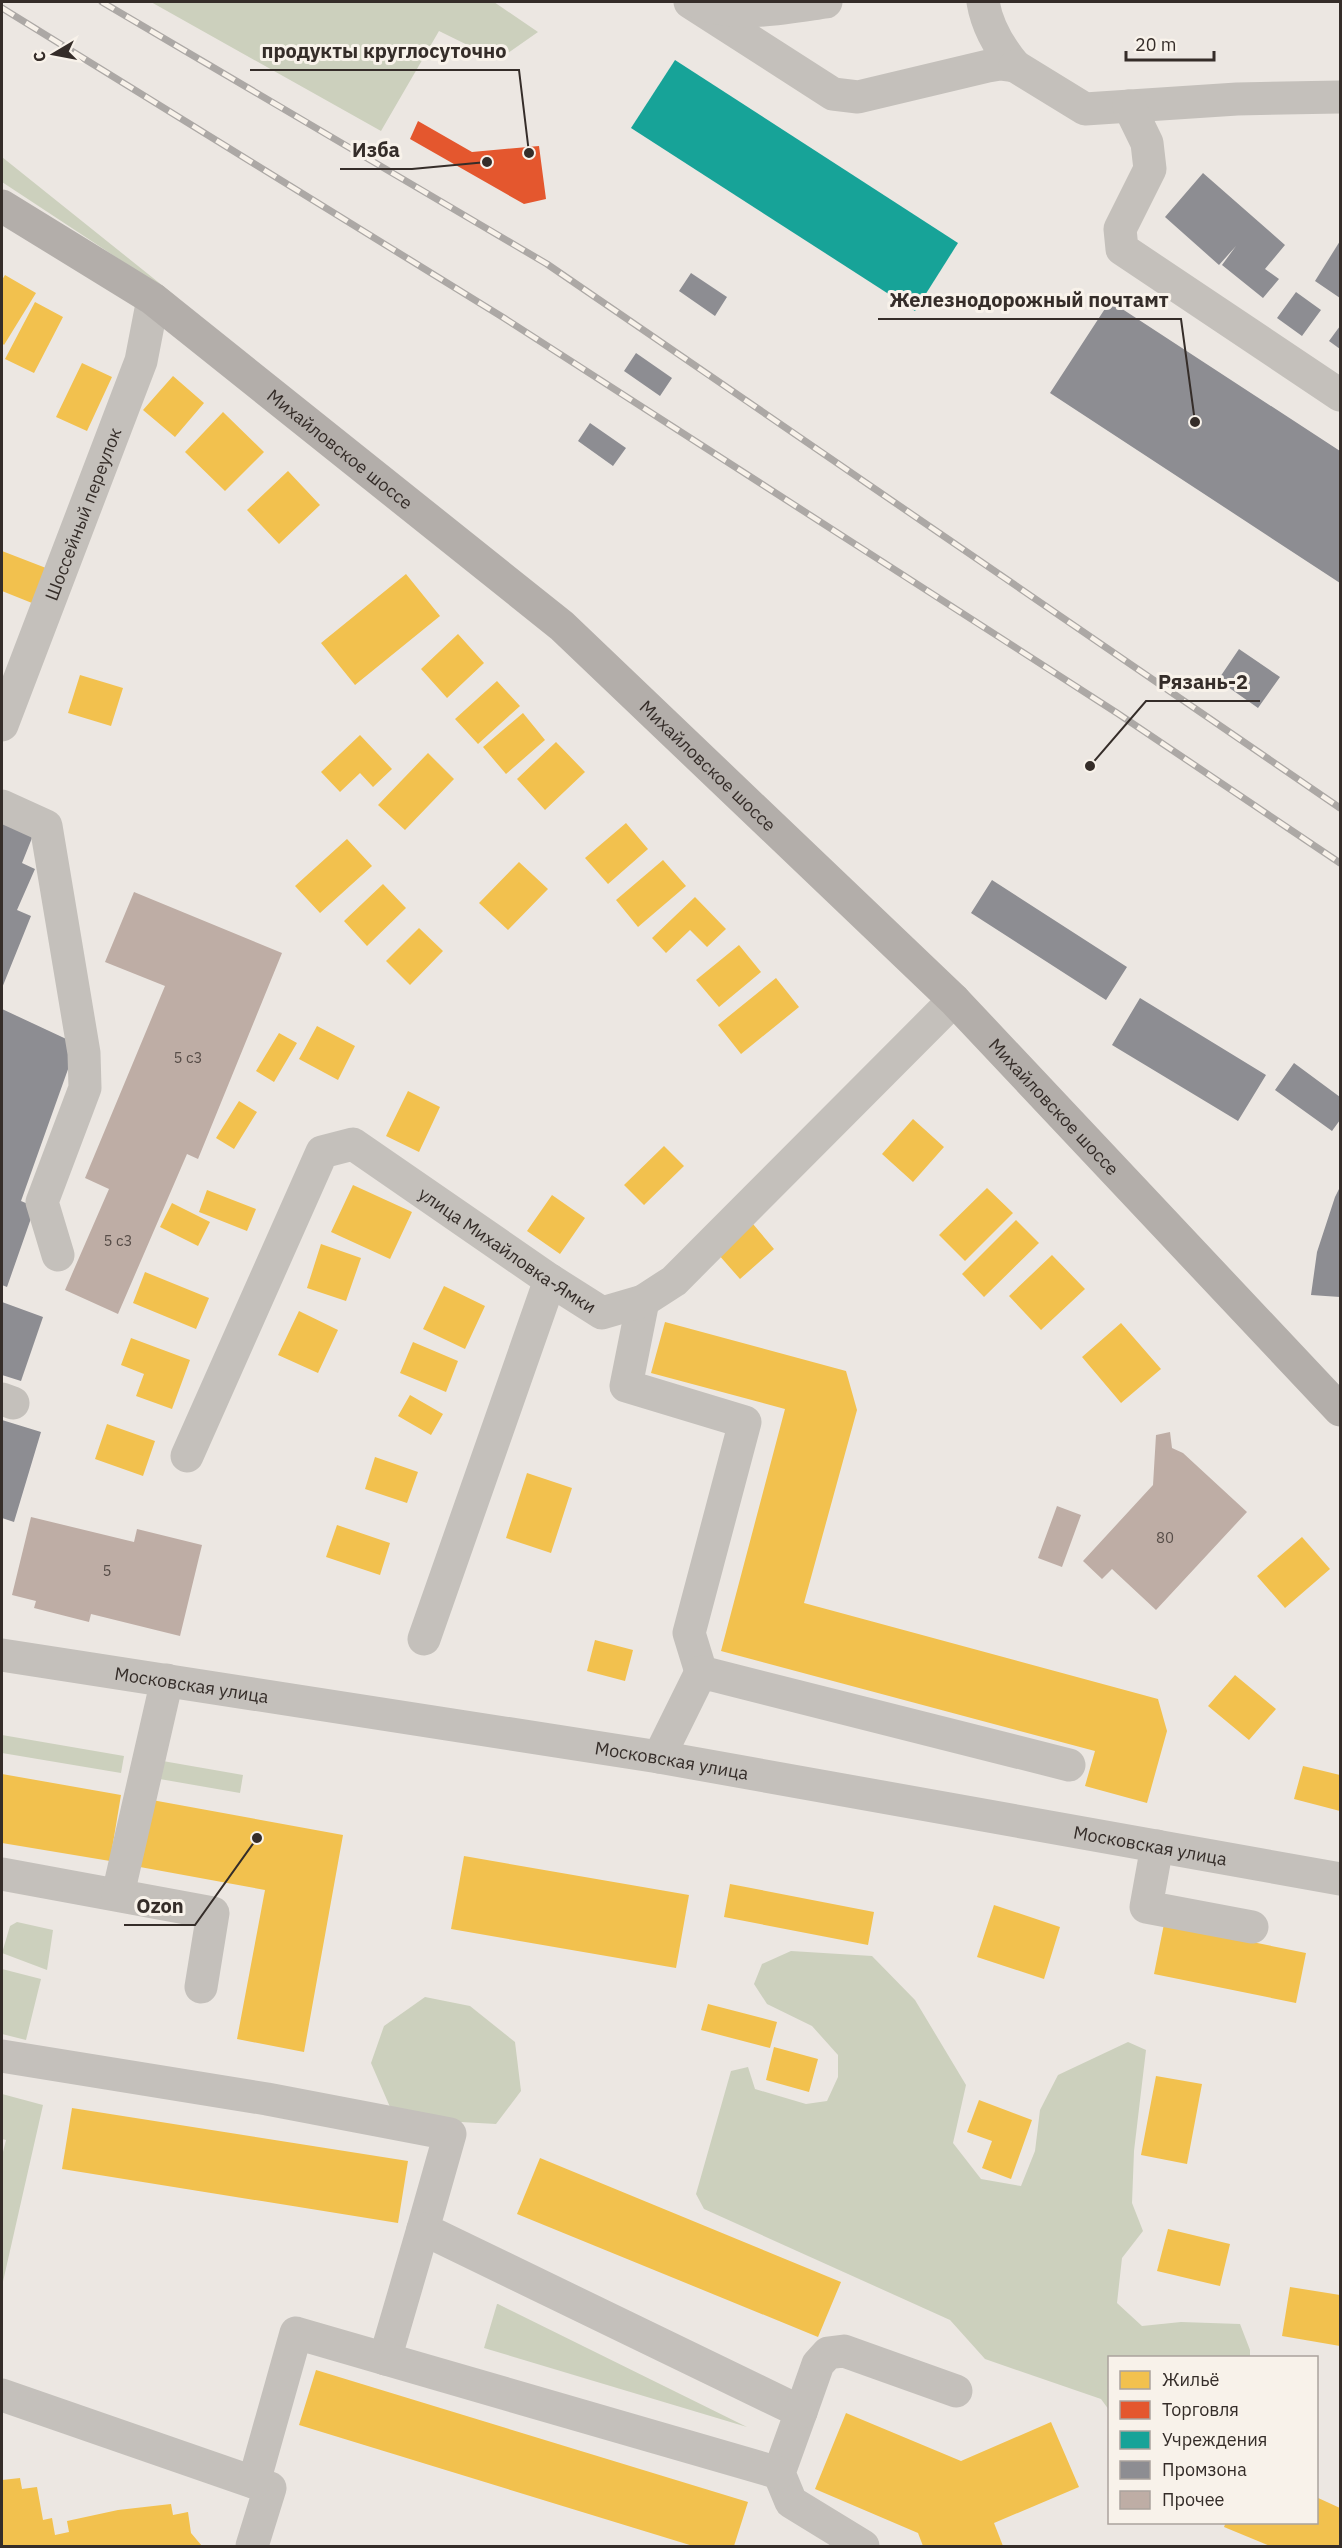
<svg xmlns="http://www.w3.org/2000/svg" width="1342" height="2548" viewBox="0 0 1342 2548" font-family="'IBM Plex Sans',sans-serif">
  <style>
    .green { fill: #ccd0bd }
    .homes { fill: #f2c14e }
    .shops { fill: #e4572e }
    .public { fill: #17a398 }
    .industry { fill: #8d8d92 }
    .building { fill: #beada5 }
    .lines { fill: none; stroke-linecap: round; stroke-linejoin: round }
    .minor { stroke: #c4c0bb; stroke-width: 33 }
    .major { stroke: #b3aeaa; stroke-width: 33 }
    .rail-casing { stroke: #aca8a5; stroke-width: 7 }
    .rail { stroke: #f8f2ea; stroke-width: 4.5; stroke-dasharray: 14; stroke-linecap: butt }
    .labels { text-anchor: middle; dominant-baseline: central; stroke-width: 6; stroke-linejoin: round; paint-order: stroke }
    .number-label { font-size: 15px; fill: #574d48 }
    .street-label { font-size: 18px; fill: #352d29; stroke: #f8f2ea }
    .leader { fill: none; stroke: #352d29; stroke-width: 2 }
    .callout-dot { fill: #352d29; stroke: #f8f2ea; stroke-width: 2 }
    .callout-label { font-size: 20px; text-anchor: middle; font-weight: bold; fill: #352d29; stroke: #f8f2ea; stroke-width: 6; stroke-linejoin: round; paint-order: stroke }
  </style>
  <rect width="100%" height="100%" fill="#ece7e2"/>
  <!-- green -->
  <path class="green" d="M 151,2 L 494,2 L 538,32 L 498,60 L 439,31 L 381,131 Z
    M 2,157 L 178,298 L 2,182 Z
    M 2,1735 L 124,1756 L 121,1773 L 2,1753 Z
    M 157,1760 L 243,1775 L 240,1793 L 154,1778 Z
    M 17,1922 L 53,1930 L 47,1970 L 2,1953 L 10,1926 Z
    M 791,1951 L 872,1956 L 915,2000 L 966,2085 L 953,2143 L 981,2179 L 1021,2186 L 1035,2151 L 1040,2110 L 1058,2075 L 1128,2042 L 1146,2050 L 1134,2151 L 1132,2203 L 1143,2231 L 1122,2258 L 1117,2303 L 1142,2326 L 1181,2322 L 1240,2324 L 1250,2350 L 1250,2357 L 1110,2358 L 1109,2410 L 1101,2399 L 985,2359 L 950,2320 L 704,2209 L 696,2194 L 731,2071 L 748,2067 L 755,2089 L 806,2104 L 827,2101 L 838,2077 L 838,2055 L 812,2026 L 767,2004 L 754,1984 L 762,1964 Z
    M 2,1969 L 41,1979 L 26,2040 L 2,2034 Z
    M 425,1997 L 470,2006 L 515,2042 L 521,2091 L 496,2124 L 443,2121 L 390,2107 L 371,2063 L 384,2026 Z
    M 2,2094 L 43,2105 L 2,2286 L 2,2156 L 6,2140 L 2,2139 Z
    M 497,2304 L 498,2304 L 747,2427 L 484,2348 Z"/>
  <!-- homes -->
  <path class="homes" d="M 5,275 L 36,293 L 4,345 L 2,343 L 2,280 Z
    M 35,302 L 63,317 L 34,373 L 5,359 Z
    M 82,363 L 112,377 L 87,431 L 56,417 Z
    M 173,376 L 204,403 L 175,437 L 143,410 Z
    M 223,412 L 264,452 L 225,491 L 185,452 Z
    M 288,471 L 320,505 L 279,544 L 247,510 Z
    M 2,551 L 46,568 L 32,603 L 2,591 Z
    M 406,574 L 440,616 L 355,685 L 321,643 Z
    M 458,634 L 484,663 L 447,698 L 421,669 Z
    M 80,675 L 123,688 L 111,726 L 68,713 Z
    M 497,681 L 520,706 L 478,744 L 455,719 Z
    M 523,713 L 545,740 L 506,774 L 483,747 Z
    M 360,735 L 392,769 L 373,787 L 360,773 L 340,792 L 321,772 Z
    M 556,742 L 585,772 L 545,810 L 517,779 Z
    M 428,753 L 454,779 L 405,830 L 378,805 Z
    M 626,823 L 648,849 L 608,884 L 585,858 Z
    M 347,839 L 372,866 L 320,913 L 295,886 Z
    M 663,860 L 686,886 L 638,927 L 616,900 Z
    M 519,862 L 548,889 L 508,930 L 479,903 Z
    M 383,884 L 406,908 L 367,946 L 344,921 Z
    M 695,897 L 726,929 L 707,947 L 690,930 L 666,953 L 652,938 Z
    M 419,928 L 443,951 L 410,985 L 386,961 Z
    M 739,945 L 761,972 L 719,1007 L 696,980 Z
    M 776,978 L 799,1007 L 741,1054 L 718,1025 Z
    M 317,1026 L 355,1046 L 338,1080 L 299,1059 Z
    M 279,1033 L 297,1043 L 274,1082 L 256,1071 Z
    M 408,1091 L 440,1107 L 419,1152 L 386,1136 Z
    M 239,1101 L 257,1112 L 234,1149 L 216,1138 Z
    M 913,1119 L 944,1147 L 913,1182 L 882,1154 Z
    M 664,1146 L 684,1166 L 644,1205 L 624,1185 Z
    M 353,1185 L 412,1212 L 390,1259 L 331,1232 Z
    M 987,1188 L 1013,1213 L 965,1261 L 939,1235 Z
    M 207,1190 L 256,1209 L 247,1231 L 199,1212 Z
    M 552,1195 L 585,1218 L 560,1254 L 527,1231 Z
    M 172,1203 L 210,1222 L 198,1246 L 160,1227 Z
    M 1016,1220 L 1039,1243 L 984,1297 L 962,1274 Z
    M 753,1224 L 774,1249 L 740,1279 L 718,1254 Z
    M 321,1244 L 361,1258 L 346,1301 L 307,1288 Z
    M 1052,1255 L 1085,1289 L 1041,1330 L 1009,1296 Z
    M 145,1272 L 209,1298 L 196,1329 L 133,1303 Z
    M 444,1286 L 485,1306 L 465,1349 L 423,1329 Z
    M 299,1311 L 338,1330 L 318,1373 L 278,1355 Z
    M 665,1322 L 846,1371 L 857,1410 L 804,1603 L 1158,1699 L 1167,1731 L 1147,1803 L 1085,1786 L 1095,1751 L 721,1651 L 785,1409 L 651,1373 Z
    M 1121,1323 L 1161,1369 L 1121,1403 L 1082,1357 Z
    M 131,1338 L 190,1360 L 172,1409 L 136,1396 L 144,1374 L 121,1365 Z
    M 413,1342 L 458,1361 L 446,1392 L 400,1373 Z
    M 410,1395 L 443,1414 L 431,1435 L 398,1416 Z
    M 107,1424 L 155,1441 L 143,1476 L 95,1459 Z
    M 375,1457 L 418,1472 L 407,1503 L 365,1489 Z
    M 527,1473 L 572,1488 L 551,1553 L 506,1538 Z
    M 337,1525 L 390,1543 L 380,1575 L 326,1557 Z
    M 1302,1537 L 1330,1569 L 1285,1608 L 1257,1576 Z
    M 595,1640 L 633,1650 L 625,1681 L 587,1671 Z
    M 1235,1675 L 1276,1709 L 1249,1740 L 1208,1706 Z
    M 1303,1766 L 1340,1775 L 1340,1811 L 1294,1799 Z
    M 2,1774 L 121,1795 L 110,1861 L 2,1843 Z
    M 152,1800 L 343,1835 L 304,2052 L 237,2039 L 265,1890 L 140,1867 Z
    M 464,1856 L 689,1895 L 676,1968 L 451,1929 Z
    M 730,1884 L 874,1912 L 868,1945 L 724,1917 Z
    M 994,1905 L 1060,1927 L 1044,1979 L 977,1957 Z
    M 1164,1924 L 1306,1953 L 1296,2003 L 1154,1974 Z
    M 708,2004 L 777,2022 L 770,2048 L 701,2030 Z
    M 774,2047 L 818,2059 L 809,2092 L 766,2080 Z
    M 1156,2076 L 1202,2084 L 1187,2164 L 1141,2155 Z
    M 979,2100 L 1032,2120 L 1011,2179 L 982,2168 L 992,2141 L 967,2132 Z
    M 72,2108 L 408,2161 L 398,2223 L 62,2169 Z
    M 540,2158 L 841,2282 L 818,2337 L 517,2214 Z
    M 1168,2229 L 1230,2244 L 1220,2286 L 1157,2271 Z
    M 1290,2287 L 1340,2295 L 1340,2346 L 1282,2336 Z
    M 316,2370 L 748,2502 L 734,2546 L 693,2546 L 299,2425 Z
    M 846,2413 L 961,2461 L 1051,2422 L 1079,2487 L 994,2523 L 1003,2546 L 923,2546 L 918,2533 L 815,2489 Z
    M 20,2478 L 22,2489 L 37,2487 L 43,2520 L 52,2518 L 55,2535 L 69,2532 L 67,2521 L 118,2510 L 171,2504 L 173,2515 L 188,2512 L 191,2533 L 202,2546 L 2,2546 L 2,2480 Z
    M 1316,2497 L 1340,2508 L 1340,2546 L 1270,2546 L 1224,2527 L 1226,2522 L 1316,2522 Z"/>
  <!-- shops -->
  <path class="shops" d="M 418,121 L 472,152 L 539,146 L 546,199 L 524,204 L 410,139 Z"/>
  <!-- public -->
  <path class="public" d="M 675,60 L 958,243 L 915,311 L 631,128 Z"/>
  <!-- industry -->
  <path class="industry" d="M 1203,173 L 1285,245 L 1265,269 L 1279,279 L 1263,298 L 1222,265 L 1236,246 L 1219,265 L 1165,217 Z
    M 1340,241 L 1340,298 L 1315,281 Z
    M 691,273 L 727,297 L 715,316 L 679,291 Z
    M 1296,292 L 1321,310 L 1302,336 L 1277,318 Z
    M 1110,301 L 1340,451 L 1340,583 L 1050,393 Z
    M 1340,326 L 1340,349 L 1329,341 Z
    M 636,353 L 672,378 L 660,396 L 624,371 Z
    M 590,423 L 626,448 L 613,466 L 578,441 Z
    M 1239,649 L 1280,677 L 1258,708 L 1218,680 Z
    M 4,819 L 34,833 L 22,863 L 35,869 L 17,910 L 31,916 L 2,988 L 2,825 Z
    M 992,880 L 1127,967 L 1106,1000 L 971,913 Z
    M 1140,998 L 1266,1075 L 1238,1121 L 1112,1045 Z
    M 2,1009 L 77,1044 L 21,1201 L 35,1207 L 7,1287 L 2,1285 Z
    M 1294,1063 L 1340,1097 L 1340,1120 L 1332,1131 L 1275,1090 Z
    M 1340,1187 L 1340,1297 L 1311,1295 L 1317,1252 L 1335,1197 Z
    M 2,1302 L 43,1317 L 21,1381 L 2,1375 Z
    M 2,1420 L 41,1432 L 14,1522 L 2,1518 Z"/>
  <!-- building -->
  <path class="building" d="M 134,892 L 282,953 L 198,1159 L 187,1154 L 118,1314 L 65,1290 L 109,1189 L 85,1178 L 165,986 L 105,962 Z
    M 1170,1432 L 1172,1448 L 1183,1453 L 1247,1512 L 1156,1610 L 1112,1569 L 1102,1579 L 1083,1561 L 1153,1485 L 1156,1435 Z
    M 1057,1506 L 1081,1515 L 1062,1567 L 1038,1558 Z
    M 31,1517 L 134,1542 L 137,1529 L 202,1545 L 180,1636 L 91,1614 L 89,1622 L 34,1608 L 36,1601 L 12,1595 Z"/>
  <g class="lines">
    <!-- minor -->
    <g class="minor">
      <path d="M 690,2 L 833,94 L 858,97 L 988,66 L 1000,64 L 1015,66 C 999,47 987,26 983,2"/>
      <path d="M 701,4 C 742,17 785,8 826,2"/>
      <path d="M 1015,66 L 1085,109 L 1237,99 L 1340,97"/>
      <path d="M 1129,106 L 1147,143 L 1150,169 L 1120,229 L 1122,249 L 1340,395"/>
      <path id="s1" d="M 2,725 L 141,361 L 153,299"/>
      <path d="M 2,806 L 46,826 L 84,1053 L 85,1088 L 42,1202 L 58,1255"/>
      <path d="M 643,1301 L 626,1386 L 745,1422 L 689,1633 L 701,1672"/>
      <path d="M 2,1399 L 13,1403"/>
      <path id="s2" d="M 187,1456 L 322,1152 L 353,1144 L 550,1280 L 602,1313 L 643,1301 L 674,1281 L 954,1000"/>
      <path d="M 424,1639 L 550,1280"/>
      <path id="s3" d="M 2,1655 L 659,1757 L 1340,1879"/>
      <path d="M 659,1757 L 701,1672 L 1069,1765"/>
      <path d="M 1157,1846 L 1146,1907 L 1252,1927"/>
      <path d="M 2,1874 L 213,1913 L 201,1987"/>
      <path d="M 118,1894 L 167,1680"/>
      <path d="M 2,2056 L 267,2099 L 450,2134 L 423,2229 L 801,2412 L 779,2473 L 791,2502 L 863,2546"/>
      <path d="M 385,2359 L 423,2229"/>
      <path d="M 2,2395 L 270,2488 L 252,2546"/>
      <path d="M 801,2412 L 818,2364 L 828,2353 L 844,2351 L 956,2391"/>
      <path d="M 254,2482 L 296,2333 L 779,2473"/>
    </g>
    <!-- major -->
    <path class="major" id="s4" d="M 2,206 L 153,299 L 562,626 L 954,1000 L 1340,1410"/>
    <defs>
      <path id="rail" d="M 102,2 L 547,264 L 1340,808
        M 2,8 L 504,318 L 1117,713 L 1340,863"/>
    </defs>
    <!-- rail casing -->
    <use href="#rail" class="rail-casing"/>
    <!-- rail -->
    <use href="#rail" class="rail"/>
  </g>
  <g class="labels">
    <!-- number labels -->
    <g class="number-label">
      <text x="188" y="1057">5 с3</text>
      <text x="118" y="1240">5 с3</text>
      <text x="1165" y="1537">80</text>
      <text x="107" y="1570">5</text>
    </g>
    <!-- street labels -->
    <g class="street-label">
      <text stroke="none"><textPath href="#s4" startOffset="417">Михайловское шоссе</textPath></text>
      <text stroke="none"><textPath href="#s1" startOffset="226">Шоссейный переулок</textPath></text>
      <text stroke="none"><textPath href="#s4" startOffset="903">Михайловское шоссе</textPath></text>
      <text stroke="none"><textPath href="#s4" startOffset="1389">Михайловское шоссе</textPath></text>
      <text stroke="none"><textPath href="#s2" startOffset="552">улица Михайловка-Ямки</textPath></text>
      <text stroke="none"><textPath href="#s3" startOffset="192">Московская улица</textPath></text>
      <text stroke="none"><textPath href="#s3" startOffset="678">Московская улица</textPath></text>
      <text stroke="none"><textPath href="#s3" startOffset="1164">Московская улица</textPath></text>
    </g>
  </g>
  <!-- callouts -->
  <path class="leader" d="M529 153L519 70H250M487 162L412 169H340M1195 422L1181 319H878M1090 766L1146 701H1260M257 1838L195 1925H124"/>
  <g class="callout-dot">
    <circle cx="529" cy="153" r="6"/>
    <circle cx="487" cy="162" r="6"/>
    <circle cx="1195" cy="422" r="6"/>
    <circle cx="1090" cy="766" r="6"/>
    <circle cx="257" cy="1838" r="6"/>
  </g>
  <g class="callout-label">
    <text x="384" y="58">продукты круглосуточно</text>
    <text x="376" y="157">Изба</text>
    <text x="1029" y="307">Железнодорожный почтамт</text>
    <text x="1203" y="689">Рязань-2</text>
    <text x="160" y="1913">Ozon</text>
  </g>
  <!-- border -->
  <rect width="1342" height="2548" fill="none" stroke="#352d29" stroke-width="6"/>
  <!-- legend -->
  <rect x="1108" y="2356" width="210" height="168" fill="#f8f2ea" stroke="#aaa39d" stroke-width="1.5"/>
  <rect x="1120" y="2371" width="30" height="18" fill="#f2c14e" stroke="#aaa39d" stroke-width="1.5"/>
  <text x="1162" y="2386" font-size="18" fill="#352d29">Жильё</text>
  <rect x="1120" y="2401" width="30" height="18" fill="#e4572e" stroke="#aaa39d" stroke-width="1.5"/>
  <text x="1162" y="2416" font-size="18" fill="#352d29">Торговля</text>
  <rect x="1120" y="2431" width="30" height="18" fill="#17a398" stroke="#aaa39d" stroke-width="1.5"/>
  <text x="1162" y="2446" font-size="18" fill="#352d29">Учреждения</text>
  <rect x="1120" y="2461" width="30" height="18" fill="#8d8d92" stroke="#aaa39d" stroke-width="1.5"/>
  <text x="1162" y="2476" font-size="18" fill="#352d29">Промзона</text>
  <rect x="1120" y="2491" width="30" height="18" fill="#beada5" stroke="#aaa39d" stroke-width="1.5"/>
  <text x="1162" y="2506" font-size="18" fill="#352d29">Прочее</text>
  <!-- north arrow -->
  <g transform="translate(54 54) rotate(260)" stroke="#f8f2ea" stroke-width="4.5" paint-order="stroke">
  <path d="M0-4.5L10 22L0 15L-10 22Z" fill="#352d29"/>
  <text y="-9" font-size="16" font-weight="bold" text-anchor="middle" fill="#352d29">С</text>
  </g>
  <!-- scale -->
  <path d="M1126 51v9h88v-9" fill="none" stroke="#352d29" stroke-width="3"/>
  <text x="1135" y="51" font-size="18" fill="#352d29" stroke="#f8f2ea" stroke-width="4.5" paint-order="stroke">20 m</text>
</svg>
